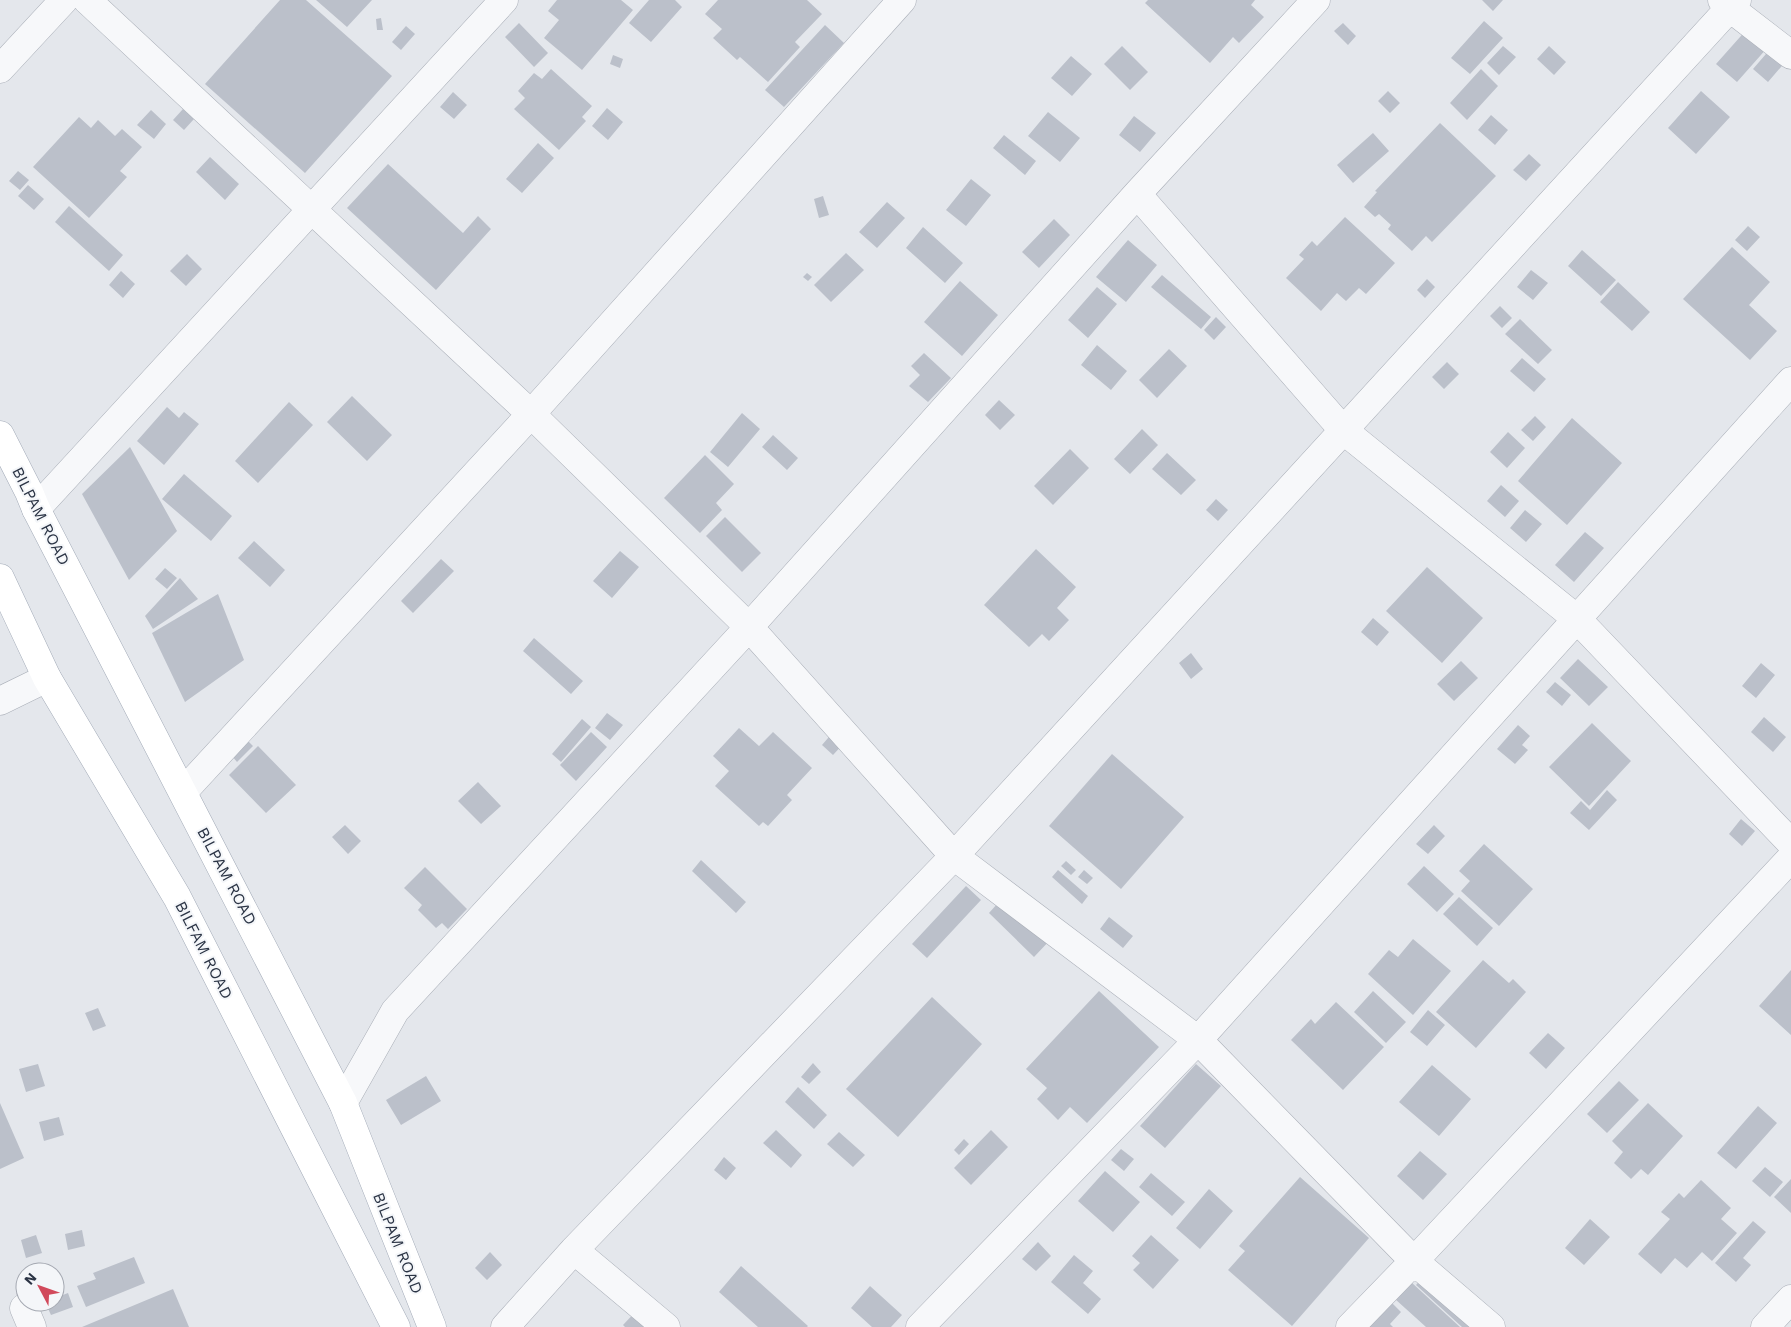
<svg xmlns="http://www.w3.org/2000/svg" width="1791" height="1327" viewBox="0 0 1791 1327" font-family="'Work Sans',sans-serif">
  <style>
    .building { fill: #bbc0ca }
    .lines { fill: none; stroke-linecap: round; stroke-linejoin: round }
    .minor-casing { stroke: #a9aeb7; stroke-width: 29 }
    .primary-casing { stroke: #a3abb8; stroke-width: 29 }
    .minor { stroke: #f7f8fa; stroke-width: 28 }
    .primary { stroke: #fff; stroke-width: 28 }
    .labels { text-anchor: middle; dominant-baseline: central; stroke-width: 4; stroke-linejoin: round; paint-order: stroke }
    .street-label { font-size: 16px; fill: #2b3445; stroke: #f4f6f9 }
  </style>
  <rect width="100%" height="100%" fill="#e4e7ec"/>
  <!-- building -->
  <path class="building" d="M 280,0 L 306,0 L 392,76 L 305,173 L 205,84 Z
    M 316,0 L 372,0 L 347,27 Z
    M 557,0 L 621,0 L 633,10 L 582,70 L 544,38 L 559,20 L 548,11 Z
    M 649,0 L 675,0 L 682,7 L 651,42 L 629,23 Z
    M 718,0 L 807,0 L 822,14 L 795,42 L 800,47 L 768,82 L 740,57 L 737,60 L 713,38 L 722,29 L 705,14 Z
    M 1148,0 L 1255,0 L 1251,5 L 1264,17 L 1239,43 L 1233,37 L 1210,63 L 1145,3 Z
    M 1482,0 L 1503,0 L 1493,11 Z
    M 381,18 L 383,30 L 377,30 L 376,19 Z
    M 1484,21 L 1503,38 L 1470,74 L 1451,58 Z
    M 519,23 L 548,53 L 534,67 L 505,37 Z
    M 1343,23 L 1356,36 L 1348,45 L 1334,31 Z
    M 825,25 L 844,43 L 784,107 L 765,90 Z
    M 406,26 L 415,34 L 401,50 L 392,42 Z
    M 1748,28 L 1768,47 L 1737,82 L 1716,64 Z
    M 1122,46 L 1148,72 L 1130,90 L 1104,64 Z
    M 1503,46 L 1516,57 L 1499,75 L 1487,63 Z
    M 1549,46 L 1566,62 L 1554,75 L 1537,59 Z
    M 1772,47 L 1787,60 L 1768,82 L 1753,69 Z
    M 613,55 L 623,59 L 620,68 L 610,64 Z
    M 1071,56 L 1092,74 L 1072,96 L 1051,78 Z
    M 551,69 L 592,106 L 582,117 L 586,121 L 559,150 L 514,109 L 525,98 L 518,91 L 534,73 L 542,79 Z
    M 1481,69 L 1498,86 L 1467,120 L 1450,103 Z
    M 1388,91 L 1400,103 L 1390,113 L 1378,101 Z
    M 1701,91 L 1730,117 L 1696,154 L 1668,128 Z
    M 453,92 L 467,105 L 454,119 L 440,107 Z
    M 607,108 L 623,122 L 608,140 L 592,126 Z
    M 183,109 L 194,119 L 184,130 L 173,120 Z
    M 151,110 L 166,124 L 154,139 L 137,125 Z
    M 1048,112 L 1080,138 L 1060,162 L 1028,136 Z
    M 1491,115 L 1508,130 L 1495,145 L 1478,130 Z
    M 1134,116 L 1156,133 L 1140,152 L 1119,135 Z
    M 79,117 L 91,128 L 98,120 L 115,136 L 122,129 L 142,147 L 120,171 L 127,177 L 89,218 L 33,167 Z
    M 1440,123 L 1496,176 L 1432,242 L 1426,236 L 1412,251 L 1388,229 L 1391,225 L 1379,214 L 1375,217 L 1364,207 L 1377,192 L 1375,191 Z
    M 1373,133 L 1389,151 L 1353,183 L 1337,165 Z
    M 1004,135 L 1036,161 L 1025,175 L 993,148 Z
    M 538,143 L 554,158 L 522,193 L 506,179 Z
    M 1529,154 L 1541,165 L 1526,181 L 1513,170 Z
    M 210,157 L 239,184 L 225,200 L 196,172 Z
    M 388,164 L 463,233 L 478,216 L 491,229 L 436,290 L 347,208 Z
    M 18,171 L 29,180 L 20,190 L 9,181 Z
    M 971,179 L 991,195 L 966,226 L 946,210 Z
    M 28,185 L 44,199 L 34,210 L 18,196 Z
    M 823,196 L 829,215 L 819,218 L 814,199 Z
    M 887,202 L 905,218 L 877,248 L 859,232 Z
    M 69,206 L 123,255 L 109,271 L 55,222 Z
    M 1345,217 L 1395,263 L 1366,294 L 1359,288 L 1346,301 L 1337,293 L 1321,311 L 1286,278 L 1304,259 L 1299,255 L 1312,241 L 1317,246 Z
    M 1054,219 L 1070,235 L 1039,268 L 1022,252 Z
    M 1748,226 L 1760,237 L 1747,251 L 1735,240 Z
    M 923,227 L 963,263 L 945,283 L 906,248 Z
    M 1128,240 L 1157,265 L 1126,302 L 1096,277 Z
    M 1732,247 L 1770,282 L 1749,305 L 1777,331 L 1750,360 L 1683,299 Z
    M 1582,250 L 1616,280 L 1601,296 L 1568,266 Z
    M 846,253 L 864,270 L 831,302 L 814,285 Z
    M 187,254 L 202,269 L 186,286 L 170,271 Z
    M 1531,270 L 1548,283 L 1533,300 L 1517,287 Z
    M 121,271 L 135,284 L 123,298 L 109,285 Z
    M 807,273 L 812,277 L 808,281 L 803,277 Z
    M 1162,275 L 1211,317 L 1201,329 L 1151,287 Z
    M 1427,279 L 1435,287 L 1425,298 L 1417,290 Z
    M 960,281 L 998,315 L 962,356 L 924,322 Z
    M 1618,282 L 1650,312 L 1632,331 L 1600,302 Z
    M 1097,287 L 1117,304 L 1088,338 L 1068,320 Z
    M 1500,306 L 1512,318 L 1502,328 L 1490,316 Z
    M 1216,317 L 1226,327 L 1214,340 L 1204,330 Z
    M 1520,319 L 1552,350 L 1538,364 L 1505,334 Z
    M 1097,345 L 1127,371 L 1111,390 L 1081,365 Z
    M 1169,349 L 1187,366 L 1157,398 L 1139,380 Z
    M 924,353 L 951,378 L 928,402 L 909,386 L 920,375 L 911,366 Z
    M 1522,358 L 1546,379 L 1534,392 L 1510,371 Z
    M 1447,362 L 1459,374 L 1444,389 L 1432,377 Z
    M 352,396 L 392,435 L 367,461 L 327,422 Z
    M 999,400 L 1015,415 L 1000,430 L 985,415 Z
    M 289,402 L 313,425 L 258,483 L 235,461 Z
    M 167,407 L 179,418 L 184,412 L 199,424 L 164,465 L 137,441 Z
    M 742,413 L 760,429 L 728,467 L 710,452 Z
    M 1535,416 L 1546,427 L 1533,441 L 1521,430 Z
    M 1572,418 L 1622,463 L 1567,525 L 1518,481 Z
    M 1142,429 L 1158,445 L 1130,474 L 1114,459 Z
    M 1508,432 L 1525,448 L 1507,468 L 1490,452 Z
    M 773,435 L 798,458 L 787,470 L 762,447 Z
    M 130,447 L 177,531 L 129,580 L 82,494 Z
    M 1070,449 L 1089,468 L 1053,505 L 1034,486 Z
    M 1167,453 L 1196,480 L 1181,495 L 1152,469 Z
    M 705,455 L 734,484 L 716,503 L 722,510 L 700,533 L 664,498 Z
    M 184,474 L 232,516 L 211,541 L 162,499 Z
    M 1501,485 L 1519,501 L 1505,517 L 1487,501 Z
    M 1216,499 L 1228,510 L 1218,521 L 1206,510 Z
    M 1525,510 L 1542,524 L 1526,542 L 1510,528 Z
    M 725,517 L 761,553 L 742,572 L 706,536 Z
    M 1585,532 L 1604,548 L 1574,582 L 1555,565 Z
    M 254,541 L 285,570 L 270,587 L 238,558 Z
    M 1036,549 L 1076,587 L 1057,608 L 1069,620 L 1049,641 L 1042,634 L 1029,647 L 984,605 Z
    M 620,551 L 639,567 L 612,598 L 593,581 Z
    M 441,559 L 454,571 L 413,613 L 401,601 Z
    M 1427,567 L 1483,618 L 1442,663 L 1386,611 Z
    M 165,568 L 177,578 L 167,589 L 155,579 Z
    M 180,578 L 198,599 L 153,629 L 145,616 Z
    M 218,594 L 244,660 L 185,702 L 152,633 Z
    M 1373,618 L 1389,632 L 1377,646 L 1361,632 Z
    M 534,638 L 583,681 L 571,694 L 523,651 Z
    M 1191,653 L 1203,669 L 1191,679 L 1179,663 Z
    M 1578,659 L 1608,687 L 1589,706 L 1560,678 Z
    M 1461,661 L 1478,678 L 1454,701 L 1437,684 Z
    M 1761,663 L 1775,675 L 1756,698 L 1742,686 Z
    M 1555,682 L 1571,695 L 1562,706 L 1546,692 Z
    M 607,713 L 623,725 L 610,740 L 595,728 Z
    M 1764,717 L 1786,737 L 1773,752 L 1751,732 Z
    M 582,719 L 591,727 L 561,762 L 552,754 Z
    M 1592,723 L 1631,761 L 1589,806 L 1549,767 Z
    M 1518,725 L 1530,736 L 1522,745 L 1528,750 L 1515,764 L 1497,749 Z
    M 739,728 L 759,746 L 773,732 L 812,768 L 787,795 L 792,800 L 768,826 L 763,822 L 759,826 L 715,786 L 729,771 L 713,756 Z
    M 834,731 L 846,741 L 833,755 L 822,745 Z
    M 591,732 L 607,747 L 576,781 L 560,765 Z
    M 242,735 L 253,746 L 237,762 L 227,750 Z
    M 258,746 L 296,785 L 266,813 L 229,775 Z
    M 1112,754 L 1184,817 L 1121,889 L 1049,826 Z
    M 478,782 L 501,806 L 481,824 L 458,801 Z
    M 1607,790 L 1617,800 L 1589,830 L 1570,813 L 1581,801 L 1590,810 Z
    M 1741,819 L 1755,831 L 1742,846 L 1729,834 Z
    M 345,825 L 361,841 L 348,854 L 332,837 Z
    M 1434,825 L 1445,836 L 1428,854 L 1416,844 Z
    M 1484,844 L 1533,889 L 1499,926 L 1461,891 L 1470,881 L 1459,871 Z
    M 701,860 L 746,902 L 736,913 L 692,871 Z
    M 1066,861 L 1076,870 L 1071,875 L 1061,866 Z
    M 1424,866 L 1454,894 L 1437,912 L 1407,884 Z
    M 425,867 L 467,909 L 448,929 L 442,923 L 436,928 L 418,910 L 422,905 L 404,888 Z
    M 1058,870 L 1088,896 L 1082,904 L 1052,877 Z
    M 1084,870 L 1093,878 L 1087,884 L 1078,877 Z
    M 966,886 L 981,900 L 927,958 L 912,944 Z
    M 1006,894 L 1052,938 L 1034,957 L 989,913 Z
    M 1459,897 L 1493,928 L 1477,946 L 1443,914 Z
    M 1109,917 L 1133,936 L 1123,948 L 1100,929 Z
    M 1413,939 L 1451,971 L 1413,1015 L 1368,974 L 1389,950 L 1398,957 Z
    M 1483,960 L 1509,983 L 1513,979 L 1526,992 L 1476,1048 L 1436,1012 Z
    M 1791,970 L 1791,1035 L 1759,1006 Z
    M 1099,991 L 1159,1047 L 1087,1123 L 1070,1107 L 1058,1120 L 1037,1099 L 1047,1088 L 1026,1069 Z
    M 1373,991 L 1406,1022 L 1386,1043 L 1354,1012 Z
    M 932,997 L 982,1044 L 898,1137 L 846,1089 Z
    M 1336,1002 L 1384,1047 L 1343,1090 L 1291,1040 L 1311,1019 L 1315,1024 Z
    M 98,1008 L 106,1026 L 93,1031 L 85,1013 Z
    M 1428,1010 L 1445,1025 L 1427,1046 L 1410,1032 Z
    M 1548,1033 L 1565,1048 L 1546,1069 L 1529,1053 Z
    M 813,1063 L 821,1072 L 809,1084 L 801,1077 Z
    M 38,1064 L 45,1086 L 26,1092 L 19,1069 Z
    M 1196,1064 L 1221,1086 L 1165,1148 L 1140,1126 Z
    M 1432,1065 L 1471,1099 L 1439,1136 L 1399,1102 Z
    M 426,1076 L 441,1101 L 401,1125 L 386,1100 Z
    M 1619,1081 L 1639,1100 L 1607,1133 L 1587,1114 Z
    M 798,1087 L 827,1115 L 814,1129 L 785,1102 Z
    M 0,1103 L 24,1158 L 0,1169 Z
    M 1648,1103 L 1683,1136 L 1648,1175 L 1641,1169 L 1631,1179 L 1614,1163 L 1623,1152 L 1612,1141 Z
    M 1758,1106 L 1777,1123 L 1736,1169 L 1717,1153 Z
    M 59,1117 L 64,1135 L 44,1141 L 39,1122 Z
    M 776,1130 L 802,1155 L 791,1168 L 763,1143 Z
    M 991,1130 L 1008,1147 L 971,1185 L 954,1168 Z
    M 839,1132 L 865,1155 L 853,1167 L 827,1144 Z
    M 964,1139 L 969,1144 L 959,1155 L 954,1150 Z
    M 1121,1149 L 1134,1159 L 1124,1171 L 1111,1160 Z
    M 1420,1151 L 1447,1174 L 1423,1200 L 1397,1176 Z
    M 724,1157 L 736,1168 L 726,1180 L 714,1170 Z
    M 1765,1167 L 1783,1182 L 1770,1197 L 1752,1181 Z
    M 1105,1171 L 1140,1202 L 1113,1232 L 1078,1201 Z
    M 1151,1173 L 1185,1202 L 1172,1216 L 1139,1187 Z
    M 1300,1177 L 1369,1238 L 1292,1326 L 1228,1270 L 1245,1251 L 1239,1246 Z
    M 1791,1179 L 1791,1213 L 1774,1197 Z
    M 1701,1180 L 1731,1208 L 1721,1219 L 1737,1233 L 1712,1261 L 1702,1252 L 1687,1268 L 1675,1258 L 1661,1274 L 1638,1254 L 1670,1219 L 1661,1212 L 1679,1193 L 1684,1198 Z
    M 1209,1189 L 1233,1211 L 1200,1249 L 1176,1228 Z
    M 1590,1219 L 1610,1237 L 1584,1265 L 1565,1248 Z
    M 1753,1221 L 1766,1232 L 1743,1258 L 1751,1265 L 1736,1282 L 1715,1263 Z
    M 82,1230 L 85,1246 L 68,1250 L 65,1234 Z
    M 36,1235 L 42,1253 L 26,1258 L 21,1240 Z
    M 1151,1235 L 1179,1260 L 1153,1289 L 1133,1270 L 1140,1263 L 1132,1256 Z
    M 1038,1242 L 1051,1256 L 1036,1271 L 1022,1259 Z
    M 490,1252 L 502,1265 L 487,1280 L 475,1268 Z
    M 1074,1255 L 1093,1271 L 1083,1283 L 1101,1299 L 1088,1314 L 1051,1282 Z
    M 134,1257 L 145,1283 L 86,1307 L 77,1286 L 96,1279 L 93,1273 Z
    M 741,1266 L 808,1326 L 807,1327 L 758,1327 L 719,1292 Z
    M 1424,1276 L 1479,1327 L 1462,1327 L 1416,1285 Z
    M 1411,1282 L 1460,1327 L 1426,1327 L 1395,1299 Z
    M 870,1286 L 902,1315 L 891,1327 L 872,1327 L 851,1308 Z
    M 173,1289 L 189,1327 L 82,1327 Z
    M 68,1293 L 73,1307 L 51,1315 L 45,1302 L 55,1302 L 55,1298 Z
    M 1391,1302 L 1401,1312 L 1390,1324 L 1393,1327 L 1368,1327 Z
    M 638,1309 L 658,1327 L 625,1327 L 623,1325 Z"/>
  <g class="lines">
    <defs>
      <path id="minor" d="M 87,0 L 531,414 L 749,627 L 954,856 L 1198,1040 L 1414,1261 L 1491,1327
        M 1722,0 L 1730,8 L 1791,55
        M 0,69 L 64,0
        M 1137,194 L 1343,430 L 1577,619 L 1791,843
        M 36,509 L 504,0
        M 0,701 L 47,678
        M 183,792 L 531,414 L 902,0
        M 343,1103 L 395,1011 L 749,627 L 1137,194 L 1316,0
        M 574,1250 L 666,1327
        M 24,1308 L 32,1327
        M 505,1327 L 574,1250 L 954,856 L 1737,0
        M 920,1327 L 1198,1040 L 1791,381
        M 1350,1327 L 1414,1261 L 1791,858
        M 1765,1327 L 1791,1299"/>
      <path id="primary" d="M 0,435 L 29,492 L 36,509 L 343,1103 L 432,1327
        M 0,578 L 47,678 L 177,897 L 396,1327"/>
    </defs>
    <!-- minor casing -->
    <use href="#minor" class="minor-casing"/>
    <!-- primary casing -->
    <use href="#primary" class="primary-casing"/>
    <!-- minor -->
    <use href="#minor" class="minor"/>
    <!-- primary -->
    <use href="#primary" class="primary"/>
  </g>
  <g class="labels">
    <!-- street labels -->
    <g class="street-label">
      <text transform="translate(41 516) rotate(63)">BILPAM ROAD</text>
      <text transform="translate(227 876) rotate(62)">BILPAM ROAD</text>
      <text transform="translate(204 950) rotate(63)">BILFAM ROAD</text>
      <text transform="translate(398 1243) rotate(68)">BILPAM ROAD</text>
    </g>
  </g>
  <!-- north arrow -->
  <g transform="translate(40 1287) rotate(311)"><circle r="24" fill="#f4f6f9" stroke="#a4a8b1"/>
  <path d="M0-4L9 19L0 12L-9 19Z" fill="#d1495b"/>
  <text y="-8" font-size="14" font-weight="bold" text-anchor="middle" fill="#2b3445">N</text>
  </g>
</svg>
